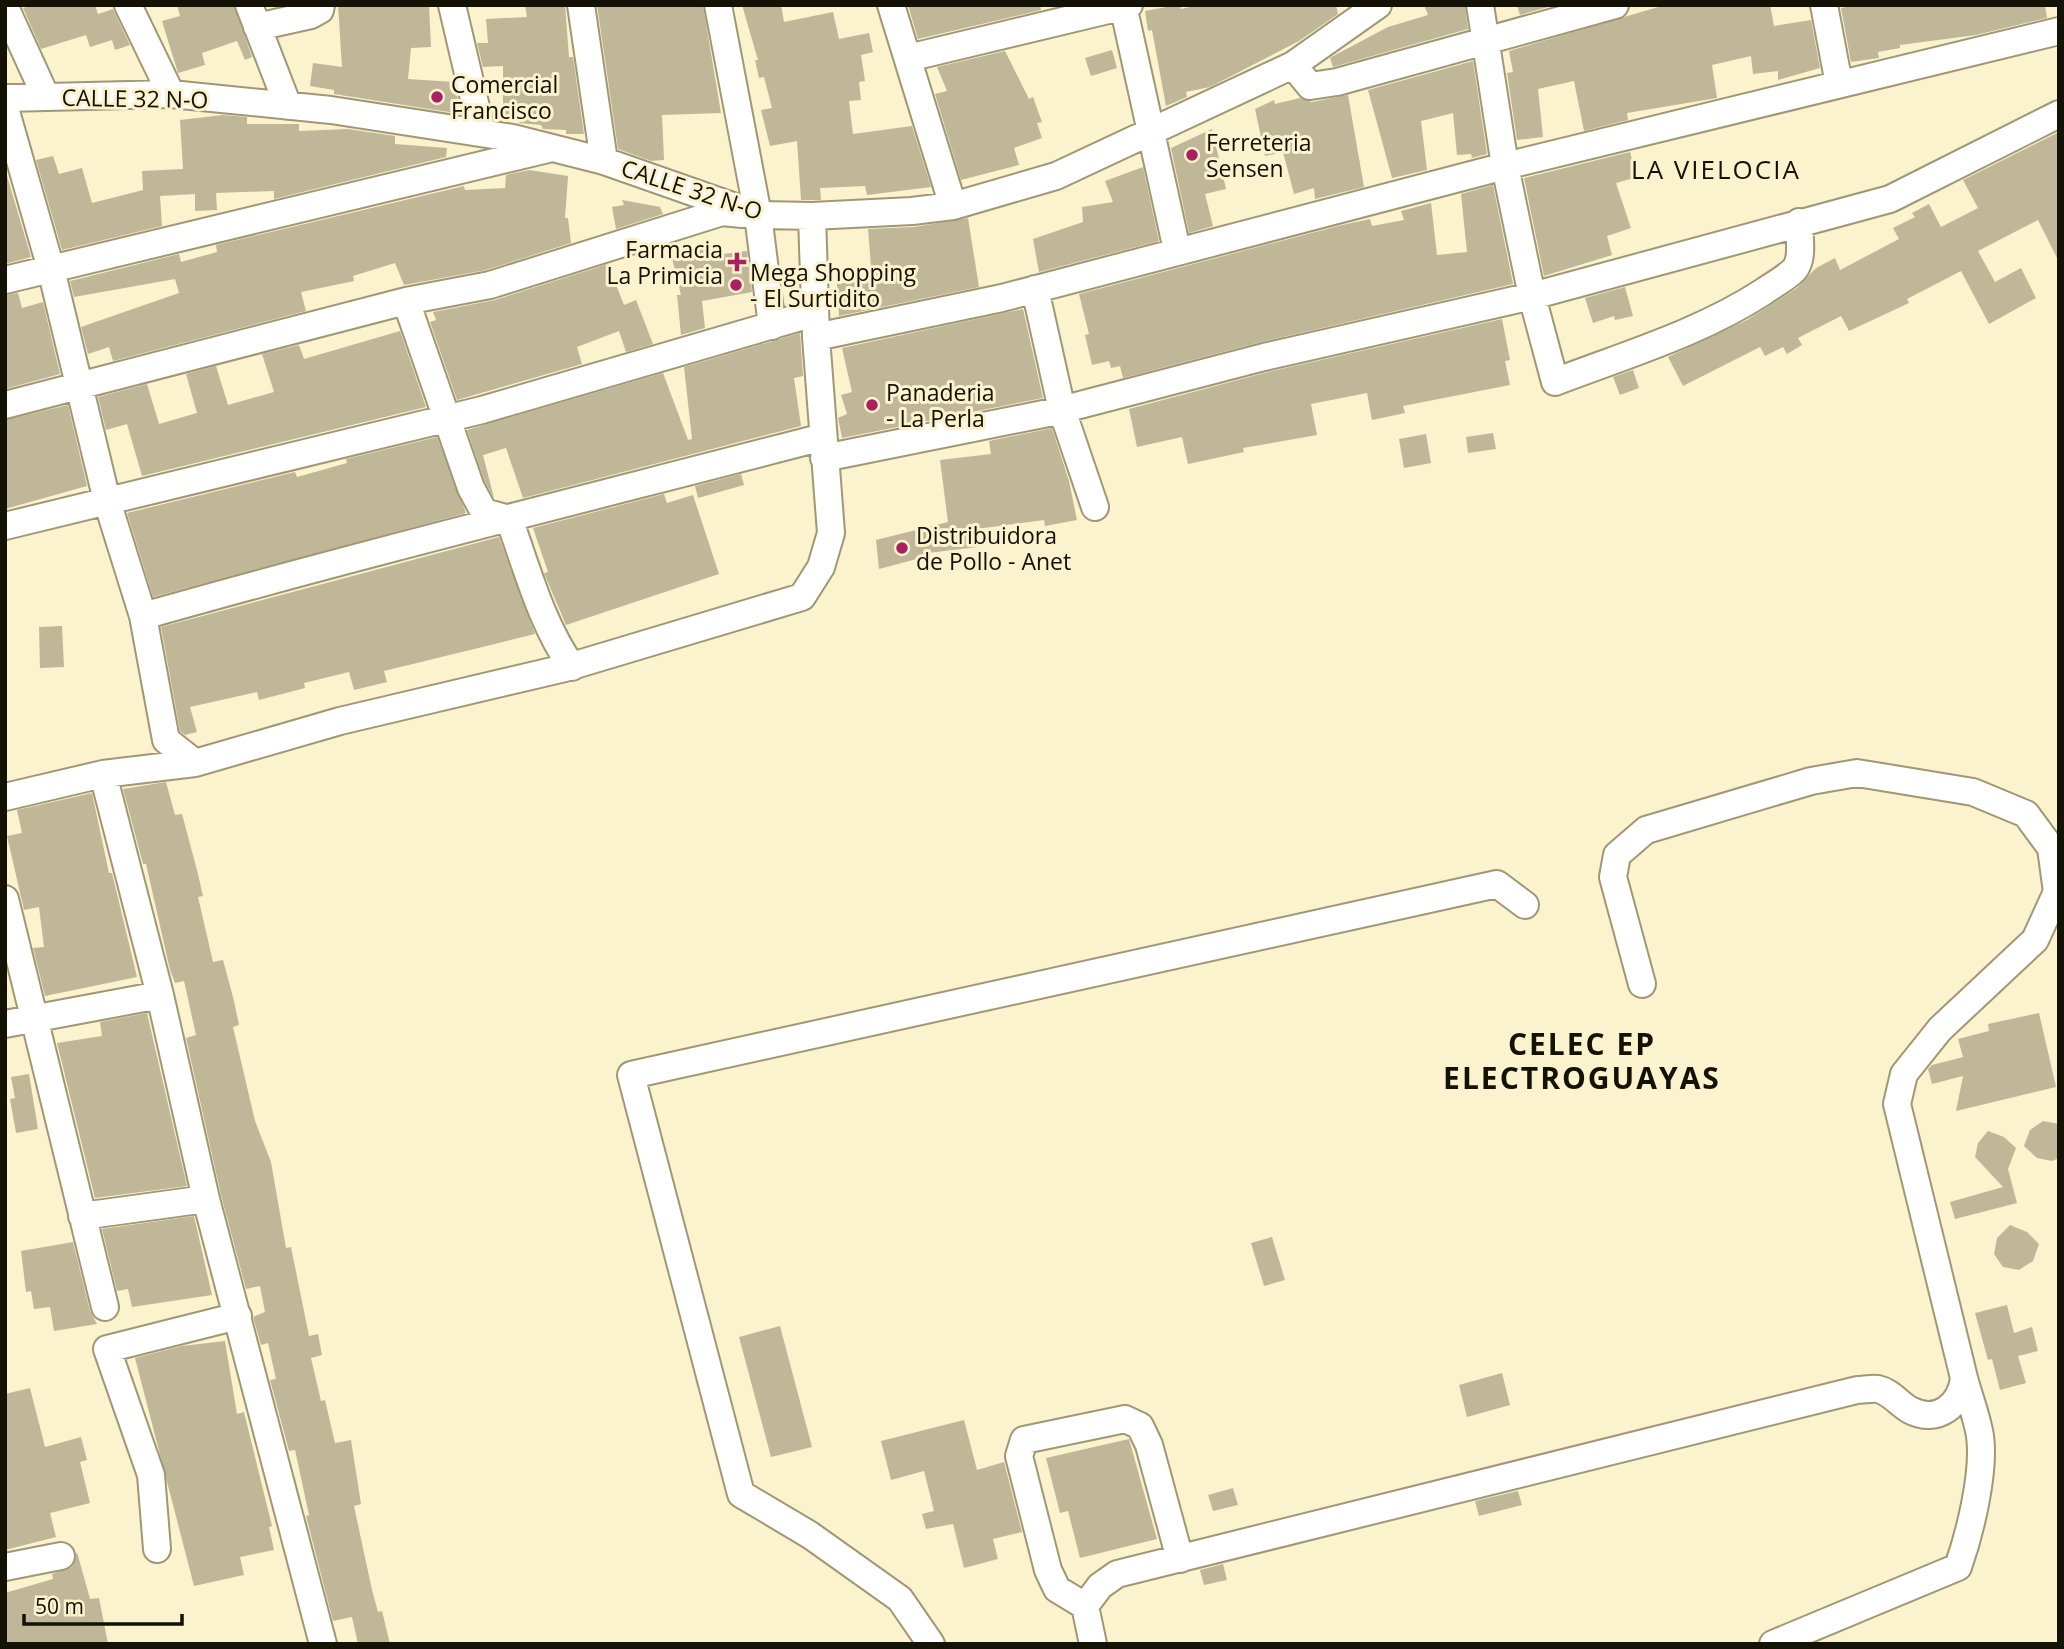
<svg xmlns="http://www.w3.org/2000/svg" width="2064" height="1649" viewBox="0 0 2064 1649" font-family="'Open Sans',sans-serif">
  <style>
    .building { fill: #bfb798 }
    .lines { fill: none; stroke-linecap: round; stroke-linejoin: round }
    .minor-casing { stroke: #a09775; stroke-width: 30 }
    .minor { stroke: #fff; stroke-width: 26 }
    .poi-dot { fill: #aa1f60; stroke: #fbf2ce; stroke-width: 2.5 }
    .labels { text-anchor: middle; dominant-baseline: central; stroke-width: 6; stroke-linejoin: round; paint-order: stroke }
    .poi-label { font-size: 23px; fill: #141105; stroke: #fbf2ce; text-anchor: start }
    .street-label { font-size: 23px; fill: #141105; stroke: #fbf2ce }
    .quarter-label { font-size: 26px; letter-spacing: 2px; fill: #141105; stroke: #fbf2ce }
    .district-label { font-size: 30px; font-weight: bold; letter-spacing: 2px; fill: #141105; stroke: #fbf2ce }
  </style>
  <rect width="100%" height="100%" fill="#fbf2ce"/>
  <!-- building -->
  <path class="building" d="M 32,5 L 95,5 L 98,14 L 113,9 L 130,45 L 115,50 L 112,40 L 90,47 L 86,35 L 41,49 L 23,8 Z
    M 177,5 L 234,5 L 252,57 L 245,60 L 237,41 L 202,53 L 205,65 L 178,73 L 162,21 L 180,16 Z
    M 338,5 L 429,5 L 431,47 L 411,48 L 408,79 L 454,82 L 461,114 L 334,94 L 334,90 L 310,86 L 313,63 L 342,67 Z
    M 525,5 L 565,5 L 569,57 L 573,57 L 584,134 L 566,134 L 566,130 L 543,129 L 541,125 L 519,123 L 520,119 L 503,119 L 503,66 L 483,67 L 477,43 L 488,43 L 486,19 L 527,17 Z
    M 597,5 L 703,5 L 721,113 L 662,115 L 664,160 L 651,161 L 618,149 Z
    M 742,5 L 781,5 L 784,22 L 833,12 L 839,39 L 869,33 L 873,52 L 861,55 L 865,81 L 859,82 L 861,100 L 849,101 L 853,134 L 912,126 L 931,187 L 867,195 L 865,186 L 820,188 L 821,200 L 801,200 L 797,141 L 770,146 L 761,110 L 772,108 L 764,77 L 759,78 L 755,60 L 758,60 Z
    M 908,5 L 1040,5 L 1041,10 L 918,39 Z
    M 1177,5 L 1180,5 L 1181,9 L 1199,5 L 1336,5 L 1338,14 L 1299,41 L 1210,87 L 1186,92 L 1187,97 L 1166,106 L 1152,30 L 1148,31 L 1145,11 Z
    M 1424,5 L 1465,5 L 1468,29 L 1333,67 L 1330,58 L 1335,55 L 1388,27 L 1428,15 Z
    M 1517,5 L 1555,5 L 1520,15 Z
    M 1665,5 L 1770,5 L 1774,26 L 1811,20 L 1820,68 L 1778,80 L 1778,71 L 1753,74 L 1751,56 L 1712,65 L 1717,98 L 1627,113 L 1628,120 L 1584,131 L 1574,81 L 1538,89 L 1543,137 L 1517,140 L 1507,73 L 1513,72 L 1509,51 Z
    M 1857,5 L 2045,5 L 2047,18 L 1976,35 L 1900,45 L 1900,48 L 1878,52 L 1879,58 L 1851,62 L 1841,8 Z
    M 1112,50 L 1117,68 L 1091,76 L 1085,58 Z
    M 1005,51 L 1029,99 L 1033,97 L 1042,122 L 1037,123 L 1042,138 L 1014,148 L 1019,165 L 961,180 L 935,94 L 947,91 L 937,67 Z
    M 1473,61 L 1487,154 L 1472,158 L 1471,154 L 1457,155 L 1453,113 L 1421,121 L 1427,170 L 1392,178 L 1368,90 Z
    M 1348,95 L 1364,187 L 1315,199 L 1314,188 L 1294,194 L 1283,152 L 1265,156 L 1255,109 L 1274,100 L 1275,104 L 1300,98 L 1312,102 Z
    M 223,115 L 247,117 L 247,124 L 299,124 L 299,131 L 348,129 L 395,136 L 395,144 L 447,148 L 446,157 L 274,199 L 274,191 L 216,193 L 217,210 L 195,211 L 195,194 L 160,196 L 162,226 L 62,250 L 36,160 L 53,156 L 59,174 L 82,168 L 92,203 L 143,190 L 142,171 L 183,169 L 180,120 Z
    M 1212,129 L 1226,189 L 1205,194 L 1213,226 L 1189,233 L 1171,148 Z
    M 2059,132 L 2059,262 L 2038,220 L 1978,251 L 1995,282 L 2021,268 L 2036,298 L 1989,324 L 1961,271 L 1907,299 L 1909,303 L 1849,331 L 1841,316 L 1798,338 L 1802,345 L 1787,354 L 1783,347 L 1765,356 L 1760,347 L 1683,386 L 1668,357 L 1747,320 L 1797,288 L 1816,268 L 1835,258 L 1840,270 L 1899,239 L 1893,228 L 1915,217 L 1912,213 L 1929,204 L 1941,227 L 1978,208 L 1963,180 Z
    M 1630,152 L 1637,177 L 1616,183 L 1631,228 L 1607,236 L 1612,255 L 1544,276 L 1524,178 Z
    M 1143,167 L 1159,241 L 1039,272 L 1033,239 L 1083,222 L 1082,207 L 1113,202 L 1105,181 Z
    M 5,169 L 31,257 L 5,264 Z
    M 529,170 L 568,176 L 565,218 L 568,218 L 571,243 L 486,270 L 404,285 L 395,263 L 353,276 L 354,281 L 301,292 L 306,311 L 113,361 L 109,347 L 88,354 L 81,327 L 179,293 L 175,279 L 74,297 L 70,281 L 179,254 L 181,262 L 217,252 L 216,245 L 464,186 L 465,190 L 505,188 L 506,175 Z
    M 1493,185 L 1513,284 L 1261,342 L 1123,378 L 1120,366 L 1111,368 L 1109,361 L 1092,365 L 1085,335 L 1089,334 L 1079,294 L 1342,225 L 1370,219 L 1372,226 L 1404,220 L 1401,211 L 1431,203 L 1437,255 L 1467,252 L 1461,194 Z
    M 622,200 L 660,207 L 663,214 L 616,229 L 612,207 L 624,205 Z
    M 968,218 L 979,287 L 839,316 L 837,284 L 872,279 L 868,229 L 914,227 Z
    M 704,246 L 707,256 L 747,251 L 752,292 L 702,301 L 705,328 L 681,335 L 677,295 L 681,295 L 671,254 Z
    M 608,264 L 624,305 L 636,300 L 653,344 L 626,352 L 619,331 L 577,347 L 582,364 L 457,400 L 430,322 L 436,320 L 433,312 L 495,300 Z
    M 1625,287 L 1633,316 L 1615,320 L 1614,316 L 1593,323 L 1585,298 Z
    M 18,293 L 22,308 L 43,302 L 60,374 L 5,389 L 5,295 Z
    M 1023,309 L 1043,398 L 842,438 L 838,418 L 847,414 L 841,395 L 852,392 L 842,348 Z
    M 1502,319 L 1510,360 L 1505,361 L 1510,385 L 1403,406 L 1405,413 L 1372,420 L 1367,393 L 1311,404 L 1317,435 L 1243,448 L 1244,452 L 1188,464 L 1182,437 L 1137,447 L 1129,409 L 1268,372 Z
    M 400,331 L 426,407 L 142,476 L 127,424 L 106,430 L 98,397 L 147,384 L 159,424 L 197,413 L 186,374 L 216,366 L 228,405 L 274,392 L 262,354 L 299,345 L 304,359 Z
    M 800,333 L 803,376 L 794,378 L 801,426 L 523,498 L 506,448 L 483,455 L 494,498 L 485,482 L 467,430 L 663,373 L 688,440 L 692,439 L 684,367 Z
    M 1633,370 L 1639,388 L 1620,395 L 1613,377 Z
    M 68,405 L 87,486 L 5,509 L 5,420 Z
    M 1052,428 L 1069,481 L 1077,520 L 1045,526 L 1044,520 L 976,529 L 978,547 L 928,553 L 928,556 L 879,569 L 876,540 L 948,522 L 940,460 L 991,454 L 989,441 Z
    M 1493,433 L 1496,449 L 1468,453 L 1466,437 Z
    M 1426,434 L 1431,463 L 1404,468 L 1399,439 Z
    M 437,437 L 466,513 L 153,597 L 127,513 L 295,472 L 297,477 L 347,463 L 346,459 Z
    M 741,474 L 744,485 L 698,498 L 695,486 Z
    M 664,494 L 667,503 L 693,495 L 719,574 L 566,625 L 544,573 L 548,572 L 533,528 Z
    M 499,537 L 535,634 L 384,671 L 387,682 L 354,690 L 349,672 L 304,683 L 305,688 L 259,700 L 257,692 L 190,707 L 197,732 L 185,735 L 180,731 L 161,627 Z
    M 62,626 L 64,667 L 40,668 L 39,627 Z
    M 166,782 L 175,815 L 182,814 L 198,874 L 203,896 L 198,897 L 213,962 L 223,960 L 234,1001 L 239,1025 L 233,1027 L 255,1121 L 271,1162 L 286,1248 L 291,1247 L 309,1336 L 318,1334 L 322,1355 L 311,1358 L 321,1401 L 325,1400 L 335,1443 L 351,1440 L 361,1504 L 354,1506 L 372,1590 L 378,1612 L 382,1611 L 390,1644 L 358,1644 L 352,1617 L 333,1621 L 306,1516 L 309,1515 L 295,1450 L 289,1451 L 270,1380 L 276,1379 L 268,1343 L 261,1345 L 253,1317 L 265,1312 L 260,1286 L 246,1289 L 221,1195 L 186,1038 L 196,1035 L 184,981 L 175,983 L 170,970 L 146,864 L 143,864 L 123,789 Z
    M 92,793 L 109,873 L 112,873 L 137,977 L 45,996 L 33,948 L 44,947 L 39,907 L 24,910 L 7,836 L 22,833 L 17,810 Z
    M 147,1013 L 187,1186 L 95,1198 L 57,1043 L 102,1036 L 100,1022 Z
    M 2039,1013 L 2056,1087 L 1956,1111 L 1963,1076 L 1932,1084 L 1928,1069 L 1932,1065 L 1963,1057 L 1958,1039 L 1989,1031 L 1988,1024 Z
    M 29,1074 L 38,1129 L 16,1133 L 10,1099 L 15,1098 L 11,1077 Z
    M 2043,1121 L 2059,1124 L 2059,1158 L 2052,1161 L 2037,1158 L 2024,1146 L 2030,1130 Z
    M 1988,1131 L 2004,1137 L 2016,1148 L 2008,1169 L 2017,1203 L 1955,1219 L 1950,1202 L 2003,1187 L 1975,1157 L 1978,1143 Z
    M 194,1216 L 212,1295 L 132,1307 L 128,1289 L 117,1291 L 102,1229 Z
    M 2010,1225 L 2027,1232 L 2039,1244 L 2033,1261 L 2019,1270 L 2003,1267 L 1994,1254 L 1997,1238 Z
    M 1272,1237 L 1285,1280 L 1264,1286 L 1251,1243 Z
    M 73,1242 L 90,1311 L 97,1324 L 54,1331 L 50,1307 L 34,1309 L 31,1291 L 26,1292 L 21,1251 Z
    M 2007,1305 L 2014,1333 L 2032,1327 L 2038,1351 L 2018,1356 L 2026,1383 L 2000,1390 L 1992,1359 L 1988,1360 L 1975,1313 Z
    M 780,1326 L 812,1447 L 771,1457 L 739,1337 Z
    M 225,1341 L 237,1414 L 244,1412 L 272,1526 L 269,1527 L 274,1550 L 240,1557 L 244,1575 L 194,1586 L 135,1358 L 182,1346 Z
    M 1502,1373 L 1510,1405 L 1467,1417 L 1459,1385 Z
    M 30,1388 L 45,1447 L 81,1437 L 87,1460 L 80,1462 L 90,1503 L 50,1513 L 56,1537 L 5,1550 L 5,1394 Z
    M 964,1420 L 977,1470 L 1004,1462 L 1022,1532 L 993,1539 L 998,1559 L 964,1568 L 953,1524 L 926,1529 L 922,1514 L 934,1511 L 924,1471 L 891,1480 L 881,1441 Z
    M 1129,1439 L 1157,1539 L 1080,1558 L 1068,1511 L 1060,1513 L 1046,1458 Z
    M 1233,1488 L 1238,1505 L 1213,1511 L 1208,1495 Z
    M 1518,1491 L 1522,1505 L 1479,1516 L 1475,1501 Z
    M 77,1552 L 90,1599 L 99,1598 L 108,1644 L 5,1644 L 5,1593 L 53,1579 L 52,1574 L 72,1567 Z
    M 1223,1564 L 1227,1580 L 1204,1585 L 1200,1570 Z"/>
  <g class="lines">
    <defs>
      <path id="minor" d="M 128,5 L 171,94
        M 249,5 L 288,106
        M 452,5 L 482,133
        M 581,5 L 604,161
        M 718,5 L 758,215 L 772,326
        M 891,5 L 953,206
        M 1123,5 L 1177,250
        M 1480,5 L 1505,166 L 1532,296 L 1555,382 C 1625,355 1700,333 1763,292 C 1773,285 1786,278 1794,270 C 1804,259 1799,236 1799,222
        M 1824,5 L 1839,84
        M 5,7 L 46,97
        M 257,27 L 311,15 L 320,10 L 321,5
        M 908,58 L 1129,5
        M 1293,65 L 1310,86 L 1337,82 L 1615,5
        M 5,98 L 171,94 L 331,110 L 513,138 L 604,161 L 758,215 L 812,216 L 912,211 L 953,206 L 1056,176 L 1293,65 L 1378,5
        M 5,108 L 51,269 L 107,501 L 143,616 L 166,740 L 195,763
        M 5,280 L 548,149
        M 1035,289 L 1062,410 L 1095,507
        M 406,301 L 471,488 L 484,512 L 509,519 C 527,568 541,623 572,667
        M 816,337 L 1002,298 L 1505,166 L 2059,31
        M 5,405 L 406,301 L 490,285 L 722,212 L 742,214
        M 824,458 L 1053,412 L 1264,357 L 1532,296 L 1890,199 L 2059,114
        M 5,526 L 482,410 L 814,313
        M 143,616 C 369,552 596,496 823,437
        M 103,774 L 160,995 L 206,1199 L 323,1644
        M 5,797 L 103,774 L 195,763 L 340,721 L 565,668 L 802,597 L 821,567 L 831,533 L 816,337 L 812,216
        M 5,899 L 105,1307
        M 5,1024 L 160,995
        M 82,1216 L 206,1199
        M 157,1549 L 151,1475 L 107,1349 L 238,1316
        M 5,1567 L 61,1556
        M 1085,1606 L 1057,1589 L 1048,1570 L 1019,1456 L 1024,1440 L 1125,1419 L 1140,1426 L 1149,1445 L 1180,1559
        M 931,1644 L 900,1599 L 810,1535 L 741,1494 L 631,1075 L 1497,884 L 1525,905
        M 1093,1644 L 1085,1606 L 1100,1586 L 1117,1574 L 1857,1390 C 1863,1390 1872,1388 1878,1389 C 1891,1392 1899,1404 1910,1410 C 1938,1425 1961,1404 1964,1378 L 1897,1104 L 1904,1074 L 1940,1029 L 2035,940 L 2057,892 L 2051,848 L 2026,814 L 1973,792 L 1857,773 L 1811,781 L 1646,830 L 1617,855 L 1613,877 L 1642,984
        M 1773,1644 L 1958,1567 C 1970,1533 1985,1472 1980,1436 C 1977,1417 1969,1397 1964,1378"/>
    </defs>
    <!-- minor casing -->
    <use href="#minor" class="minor-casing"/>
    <!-- minor -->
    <use href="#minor" class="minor"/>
  </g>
  <!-- markers -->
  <g class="poi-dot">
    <circle cx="437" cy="97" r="7"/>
    <circle cx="1192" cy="155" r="7"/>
    <path d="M733.5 251.5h7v7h7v7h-7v7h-7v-7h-7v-7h7z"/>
    <circle cx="736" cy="285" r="7"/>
    <circle cx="872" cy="405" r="7"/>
    <circle cx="902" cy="548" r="7"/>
  </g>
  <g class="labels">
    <!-- poi labels -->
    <g class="poi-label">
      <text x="451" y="84">Comercial<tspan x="451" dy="26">Francisco</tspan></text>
      <text x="1206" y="142">Ferreteria<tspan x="1206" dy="26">Sensen</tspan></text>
      <text x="723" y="249" text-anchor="end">Farmacia<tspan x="723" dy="26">La Primicia</tspan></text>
      <text x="750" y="272">Mega Shopping<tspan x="750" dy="26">- El Surtidito</tspan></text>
      <text x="886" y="392">Panaderia<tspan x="886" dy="26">- La Perla</tspan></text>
      <text x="916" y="535">Distribuidora<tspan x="916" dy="26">de Pollo - Anet</tspan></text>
    </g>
    <!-- street labels -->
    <g class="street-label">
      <text transform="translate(135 98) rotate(1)">CALLE 32 N-O</text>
      <text transform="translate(692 189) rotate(18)">CALLE 32 N-O</text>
    </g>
    <!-- quarter labels -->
    <g class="quarter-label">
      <text x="1716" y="169">LA VIELOCIA</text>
    </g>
    <!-- district labels -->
    <g class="district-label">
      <text x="1582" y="1043">CELEC EP<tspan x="1582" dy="34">ELECTROGUAYAS</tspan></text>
    </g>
  </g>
  <!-- border -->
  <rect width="2064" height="1649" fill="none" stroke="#141105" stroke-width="14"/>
  <!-- scale -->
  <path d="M24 1614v10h158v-10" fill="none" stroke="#141105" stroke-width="3.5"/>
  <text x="35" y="1614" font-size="21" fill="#141105" stroke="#fbf2ce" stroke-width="5" paint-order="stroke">50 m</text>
</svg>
